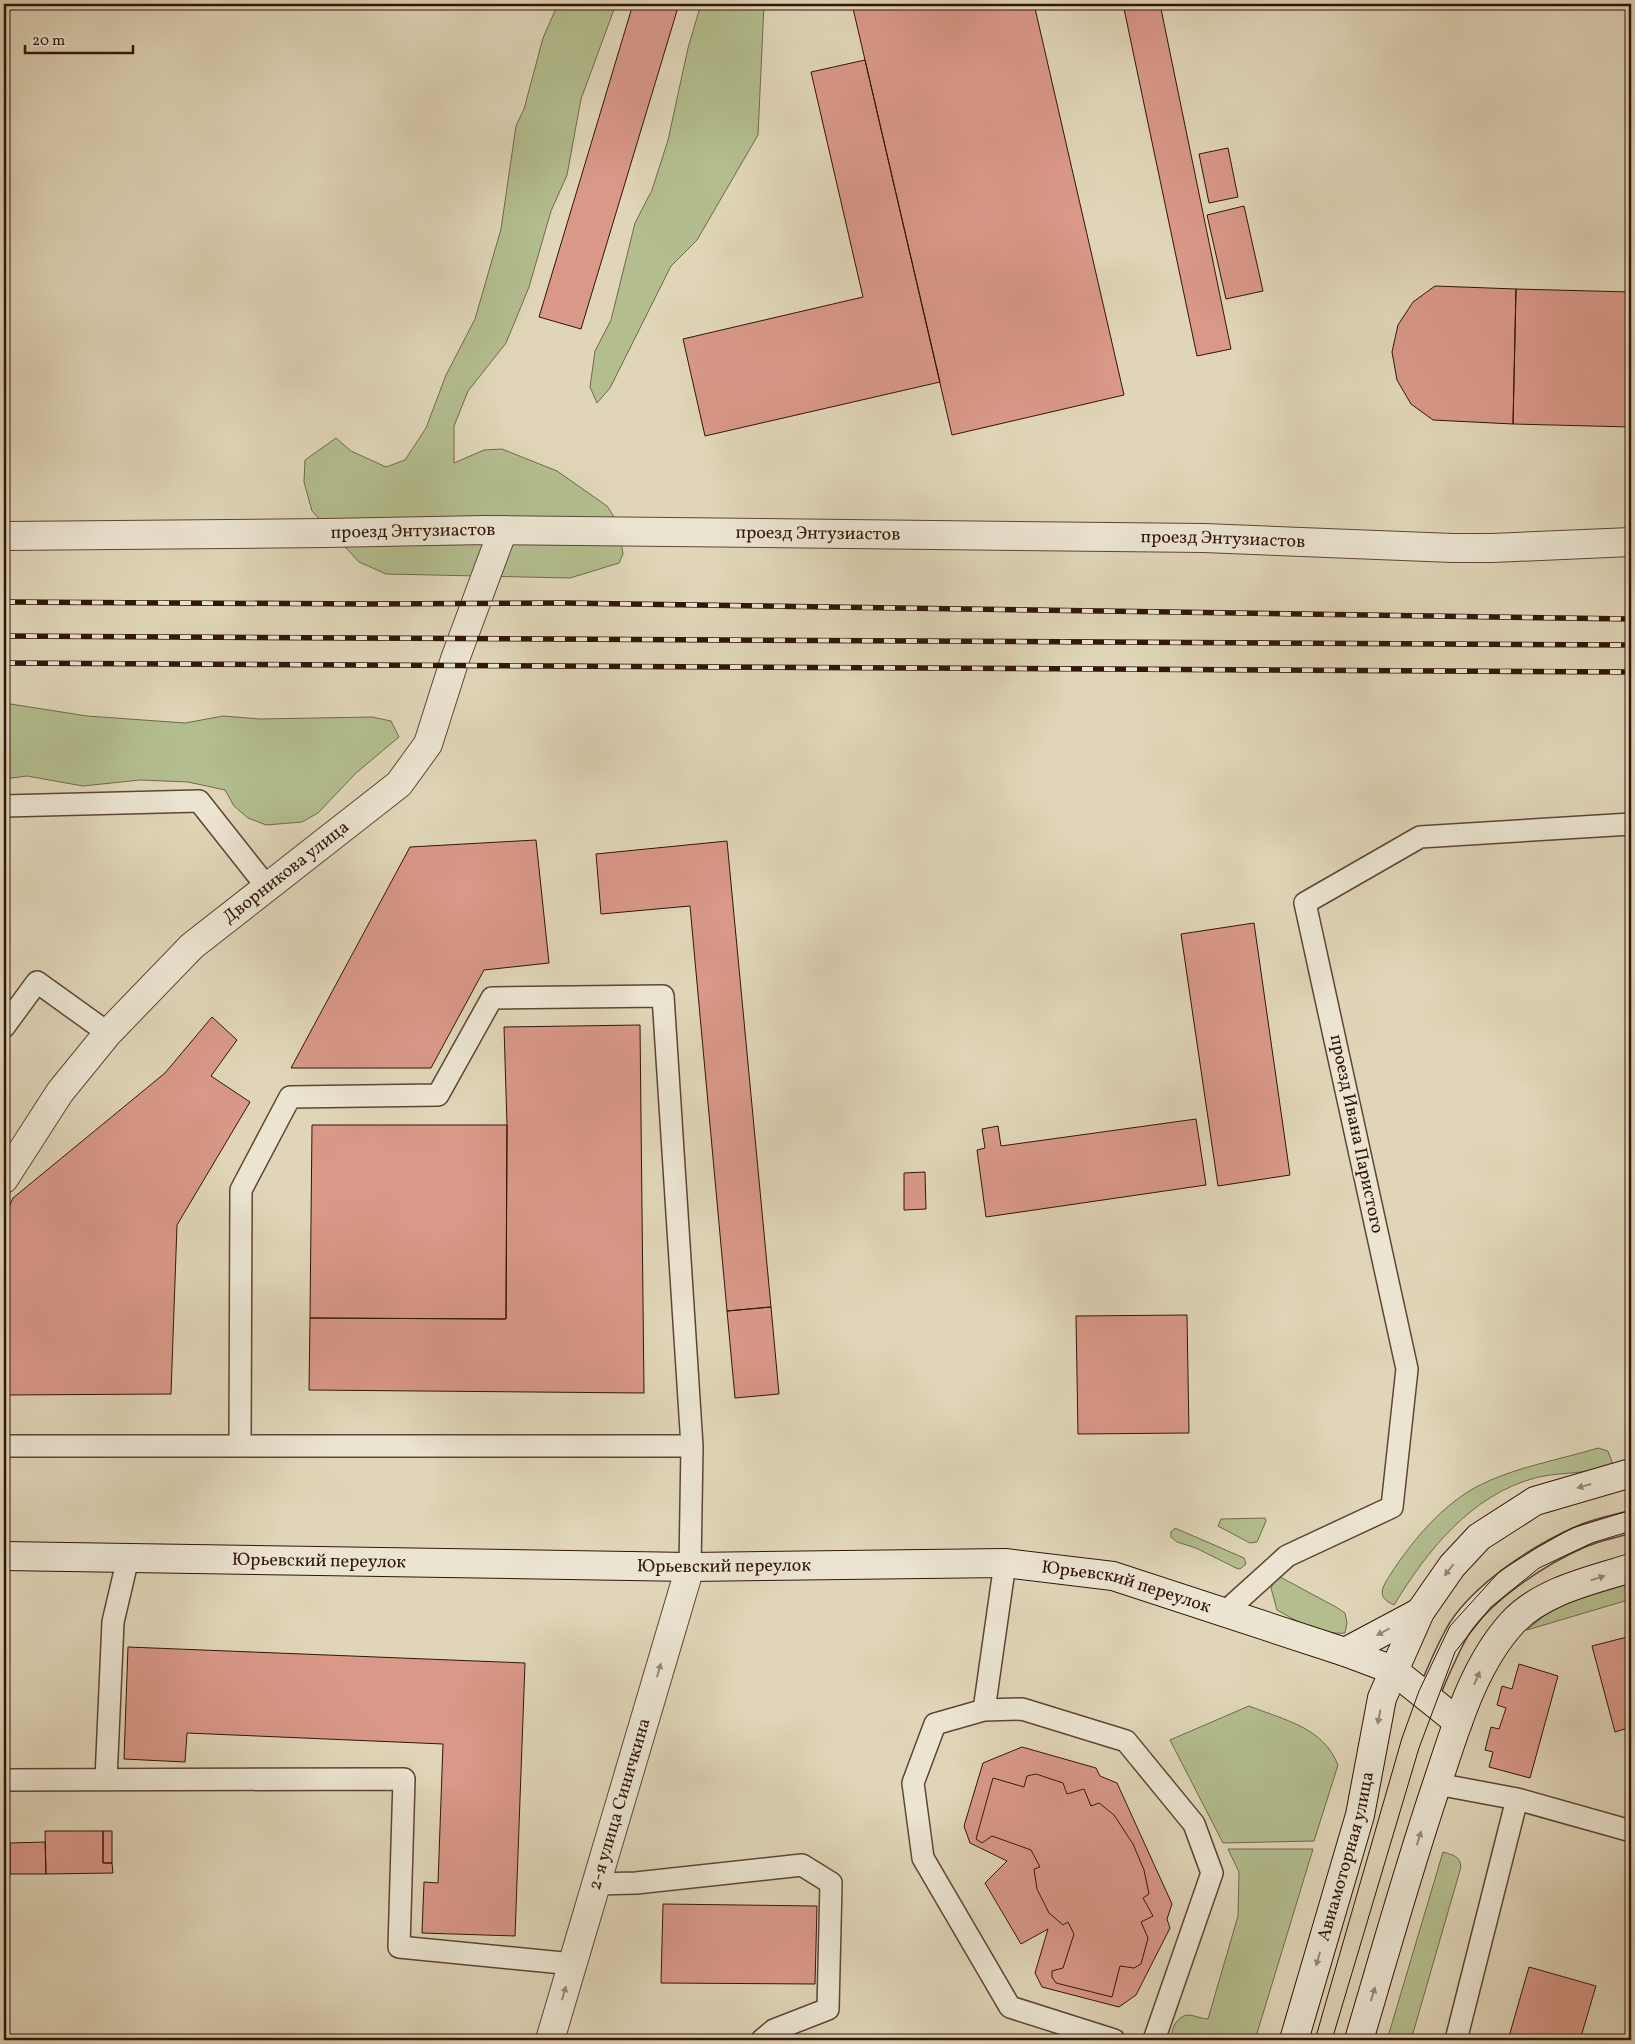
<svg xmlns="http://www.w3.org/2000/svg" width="1635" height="2044" viewBox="0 0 1635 2044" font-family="Vollkorn,serif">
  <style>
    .green { fill: #b3bd8e; stroke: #72694b }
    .building { fill: #d99888; stroke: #321508 }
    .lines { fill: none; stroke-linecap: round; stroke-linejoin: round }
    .lane-casing { stroke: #5e4534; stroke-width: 24 }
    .street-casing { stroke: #5e4534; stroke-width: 30 }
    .secondary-casing { stroke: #321508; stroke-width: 30 }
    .lane { stroke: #ebe4d1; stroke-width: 21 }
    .street { stroke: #ebe4d1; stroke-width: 28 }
    .secondary { stroke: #ebe4d1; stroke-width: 28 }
    .tram { stroke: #321508; stroke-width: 1 }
    .rail-casing { stroke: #321508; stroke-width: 5.5 }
    .rail { stroke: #ebe4d1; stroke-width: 4; stroke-dasharray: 11; stroke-linecap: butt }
    .oneway { fill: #988777 }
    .labels { text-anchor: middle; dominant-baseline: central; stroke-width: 4; stroke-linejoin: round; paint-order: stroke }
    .street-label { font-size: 18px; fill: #321508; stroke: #ebe4d1 }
  </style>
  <rect width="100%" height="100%" fill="#e0d5b8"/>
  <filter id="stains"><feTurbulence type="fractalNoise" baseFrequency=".004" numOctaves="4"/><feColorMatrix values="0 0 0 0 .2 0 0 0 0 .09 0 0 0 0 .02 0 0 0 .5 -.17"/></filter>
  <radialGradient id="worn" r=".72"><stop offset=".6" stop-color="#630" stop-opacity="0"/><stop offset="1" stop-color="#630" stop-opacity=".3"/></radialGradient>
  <!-- green -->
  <path class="green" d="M 558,4 L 616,4 L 581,99 L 567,175 L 551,211 L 529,287 L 506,343 L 468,391 L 454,426 L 454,463 L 484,450 L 502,449 L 557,471 L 607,506 L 618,523 L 623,554 L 619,563 L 570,578 L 386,574 L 359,562 L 312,511 L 304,482 L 305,460 L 336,438 L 351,451 L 386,467 L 405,460 L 426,428 L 446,375 L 475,319 L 501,229 L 516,126 L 524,109 L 543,38 Z
    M 701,4 L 764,4 L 758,135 L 697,240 L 671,266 L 610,388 L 597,403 L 590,387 L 595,351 L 611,320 L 635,223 L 652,190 L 668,140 L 688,48 Z
    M 4,703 L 87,716 L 185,723 L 223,716 L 260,719 L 372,717 L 391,721 L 399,737 L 356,773 L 318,813 L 302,822 L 266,825 L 248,818 L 234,806 L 225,790 L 188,782 L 140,780 L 83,786 L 27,776 L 4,779 Z
    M 1598,1448 L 1608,1451 L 1613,1465 C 1602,1468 1591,1471 1580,1472 C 1565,1474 1549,1474 1535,1478 C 1471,1495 1427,1551 1394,1605 C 1376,1597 1382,1588 1390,1575 C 1412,1541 1442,1505 1478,1486 C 1515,1467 1559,1460 1598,1448 Z
    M 1265,1518 L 1266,1521 L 1257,1542 L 1250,1543 L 1218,1526 L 1221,1519 Z
    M 1175,1528 L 1244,1558 L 1246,1564 L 1240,1569 L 1236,1568 L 1196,1548 L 1177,1542 L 1171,1537 L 1171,1532 Z
    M 1277,1577 L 1282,1578 L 1336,1607 L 1345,1613 L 1347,1623 L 1345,1633 C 1319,1635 1299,1622 1277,1610 L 1271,1588 Z
    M 1631,1583 L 1631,1598 L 1628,1600 L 1527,1630 L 1546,1614 L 1569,1602 Z
    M 1249,1706 C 1284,1720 1323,1727 1338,1765 L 1314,1841 L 1223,1843 L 1170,1740 Z
    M 1228,1849 L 1313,1849 L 1255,2040 L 1171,2040 C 1171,2030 1176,2016 1188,2015 C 1194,2015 1202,2019 1208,2019 L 1238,1916 L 1239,1872 Z
    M 1443,1852 C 1453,1855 1460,1856 1461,1867 L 1411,2040 L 1387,2040 Z"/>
  <!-- building -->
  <path class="building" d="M 633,4 L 679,4 L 581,329 L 539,317 Z
    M 852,4 L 1034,4 L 1124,395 L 952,435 Z
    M 1123,4 L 1160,4 L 1231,349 L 1197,356 Z
    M 865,60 L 940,382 L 705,436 L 683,339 L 863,297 L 811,72 Z
    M 1228,148 L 1238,197 L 1209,203 L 1199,154 Z
    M 1244,206 L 1263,291 L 1226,299 L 1207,215 Z
    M 1435,286 L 1516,289 L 1513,424 L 1433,420 L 1411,404 L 1397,380 L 1392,352 L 1398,325 L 1413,302 Z
    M 1516,289 L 1631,292 L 1631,427 L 1513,424 Z
    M 536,840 L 549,963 L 484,970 L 431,1068 L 291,1068 L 410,847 Z
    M 727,841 L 771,1307 L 727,1311 L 690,906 L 601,914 L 596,854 Z
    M 1254,923 L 1290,1175 L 1218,1186 L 1181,934 Z
    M 212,1017 L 237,1040 L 211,1076 L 250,1102 L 177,1225 L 171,1394 L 4,1395 L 4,1218 L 13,1198 L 165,1073 Z
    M 640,1025 L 644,1393 L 309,1390 L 310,1318 L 506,1319 L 507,1125 L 504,1027 Z
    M 1196,1119 L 1206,1185 L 986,1217 L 977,1150 L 985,1148 L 982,1129 L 998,1126 L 1001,1146 Z
    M 312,1125 L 507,1125 L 506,1319 L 310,1318 Z
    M 925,1172 L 926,1209 L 904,1210 L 904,1173 Z
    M 771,1307 L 779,1394 L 735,1398 L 727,1311 Z
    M 1187,1315 L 1189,1433 L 1078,1434 L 1076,1316 Z
    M 1631,1636 L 1631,1727 L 1615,1732 L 1592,1646 Z
    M 128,1647 L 525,1663 L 515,1936 L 422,1933 L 424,1882 L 438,1883 L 443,1744 L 187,1733 L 185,1762 L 124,1759 Z
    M 1519,1664 L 1558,1676 L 1530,1778 L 1489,1767 L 1493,1752 L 1485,1750 L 1491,1727 L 1499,1729 L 1506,1708 L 1497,1705 L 1502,1686 L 1512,1689 Z
    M 1022,1747 L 1096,1768 L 1100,1776 L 1117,1783 L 1172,1904 L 1167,1919 L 1170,1928 L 1136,1995 L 1119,2007 L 1042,1987 L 1035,1973 L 1048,1929 L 1021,1944 L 985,1883 L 1007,1861 L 970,1843 L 964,1826 L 983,1763 Z
    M 1036,1774 L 1063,1783 L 1067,1794 L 1084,1789 L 1091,1806 L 1099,1803 L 1114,1815 L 1133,1844 L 1144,1870 L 1149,1894 L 1143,1898 L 1153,1916 L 1141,1922 L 1148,1938 L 1141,1964 L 1134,1968 L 1120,1966 L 1112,1997 L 1056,1983 L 1052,1977 L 1052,1971 L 1063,1968 L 1074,1934 L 1068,1922 L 1063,1925 L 1049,1913 L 1037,1889 L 1034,1869 L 1040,1867 L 1031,1850 L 992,1836 L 982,1843 L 976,1839 L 993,1778 L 1024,1787 L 1027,1776 Z
    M 45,1831 L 103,1831 L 103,1863 L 112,1863 L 113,1873 L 46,1874 Z
    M 103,1831 L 112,1831 L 112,1863 L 103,1863 Z
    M 45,1842 L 46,1874 L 10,1874 L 10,1843 Z
    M 663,1904 L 817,1906 L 815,1984 L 661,1983 Z
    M 1529,1967 L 1596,1986 L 1580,2040 L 1508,2040 Z"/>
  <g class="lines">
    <defs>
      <path id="lane" d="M 4,806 L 199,801 L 267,887
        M 4,1027 L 37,982 L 108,1033
        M 4,1446 L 692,1446
        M 240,1446 L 241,1190 L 290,1097 L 438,1095 L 492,998 L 663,996 L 692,1446 L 690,1567
        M 1005,1563 L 984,1710 L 935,1724 L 913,1783 L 923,1858 L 1010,2007 L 1114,2040
        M 1224,1613 L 1287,1556 L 1392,1507 L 1407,1369 L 1305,903 L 1420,837 L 1631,824
        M 1427,1698 C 1437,1674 1446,1651 1459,1629 C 1484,1591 1539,1555 1580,1537 C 1596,1530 1614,1526 1631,1522
        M 984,1710 L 1022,1709 L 1126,1741 L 1194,1824 L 1212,1873 L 1154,2040
        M 106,1779 L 113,1622 L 128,1558
        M 4,1780 L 404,1779 L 399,1947 L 573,1964
        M 1437,1784 L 1517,1799 L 1631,1831
        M 596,1884 L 636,1883 L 802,1865 L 831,1883 L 828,2009 L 774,2030 L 762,2040
        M 1456,2040 L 1517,1799"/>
      <g id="street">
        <path id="s1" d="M 4,536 L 326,533 L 485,530 L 1204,538 L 1453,548 L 1492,548 L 1631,542"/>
        <path id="s2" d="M 4,1179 L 60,1092 L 108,1033 L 192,946 L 399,784 L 428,744 L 455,659 L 503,530"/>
        <path id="s3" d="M 550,2040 L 690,1567"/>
      </g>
      <g id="secondary">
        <path id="s4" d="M 4,1556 L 690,1567 L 1005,1563 L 1113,1576 L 1345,1652 L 1393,1670 L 1458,1722"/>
        <path d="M 1345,1652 L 1420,1612"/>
        <path id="s5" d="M 1294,2040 L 1360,1815 L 1382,1698 L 1420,1612 L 1452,1566 L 1479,1537 L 1535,1501 L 1631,1473"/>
        <path d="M 1359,2040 C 1384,1956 1408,1870 1436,1787 C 1455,1731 1472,1667 1512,1623 C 1541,1591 1592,1580 1631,1568"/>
      </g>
    </defs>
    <!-- lane casing -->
    <use href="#lane" class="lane-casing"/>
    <!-- street casing -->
    <use href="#street" class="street-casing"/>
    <!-- secondary casing -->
    <use href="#secondary" class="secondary-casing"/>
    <!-- lane -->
    <use href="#lane" class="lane"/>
    <!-- street -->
    <use href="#street" class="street"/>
    <!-- secondary -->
    <use href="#secondary" class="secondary"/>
    <!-- tram -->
    <path class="tram" d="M 1315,2040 L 1402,1738 L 1419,1691 L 1450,1626 L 1500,1571 L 1538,1547 L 1572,1528 L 1631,1510
      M 1332,2040 L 1419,1748 L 1455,1652 L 1491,1607 L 1539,1568 L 1592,1543 L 1631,1531"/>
    <defs>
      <path id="rail" d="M 4,602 L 369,604 L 563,603 L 1631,619
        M 4,636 L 1631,645
        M 4,663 L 1631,672"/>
    </defs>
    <!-- rail casing -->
    <use href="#rail" class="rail-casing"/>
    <!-- rail -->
    <use href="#rail" class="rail"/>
  </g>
  <!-- one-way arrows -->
  <defs><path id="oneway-solid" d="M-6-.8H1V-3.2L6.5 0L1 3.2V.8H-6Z" transform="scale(1.25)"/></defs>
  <g class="oneway">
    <use href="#oneway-solid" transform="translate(1584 1486) rotate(164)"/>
    <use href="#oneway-solid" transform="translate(1449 1570) rotate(128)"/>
    <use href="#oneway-solid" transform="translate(1598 1578) rotate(-17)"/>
    <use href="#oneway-solid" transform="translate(1383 1632) rotate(152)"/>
    <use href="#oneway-solid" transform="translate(659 1670) rotate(-74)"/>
    <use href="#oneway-solid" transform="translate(1477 1678) rotate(-67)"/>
    <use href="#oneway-solid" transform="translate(1379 1717) rotate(101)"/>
    <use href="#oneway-solid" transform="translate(1419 1838) rotate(-73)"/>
    <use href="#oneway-solid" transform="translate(1318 1959) rotate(106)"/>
    <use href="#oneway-solid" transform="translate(564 1993) rotate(-74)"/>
    <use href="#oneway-solid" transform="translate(1373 1994) rotate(-73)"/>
  </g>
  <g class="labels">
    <!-- street labels -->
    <g class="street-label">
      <text stroke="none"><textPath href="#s1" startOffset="409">проезд Энтузиастов</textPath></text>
      <text stroke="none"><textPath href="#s1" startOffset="814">проезд Энтузиастов</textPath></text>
      <text stroke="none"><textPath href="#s1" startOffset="1219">проезд Энтузиастов</textPath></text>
      <text stroke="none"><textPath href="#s2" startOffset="420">Дворникова улица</textPath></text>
      <text transform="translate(1356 1134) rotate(78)">проезд Ивана Паристого</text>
      <text stroke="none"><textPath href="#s4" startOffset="315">Юрьевский переулок</textPath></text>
      <text stroke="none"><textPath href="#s4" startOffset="720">Юрьевский переулок</textPath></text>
      <text stroke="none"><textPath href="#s4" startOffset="1125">Юрьевский переулок</textPath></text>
      <text stroke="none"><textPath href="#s3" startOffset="246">2-я улица Синичкина</textPath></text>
      <text stroke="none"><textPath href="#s5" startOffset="191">Авиамоторная улица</textPath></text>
    </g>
  </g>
  <!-- margin -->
  <rect width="1635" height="2044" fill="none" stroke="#e0d5b8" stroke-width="20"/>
  <rect x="5" y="5" width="1625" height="2034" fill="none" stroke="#321508" stroke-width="2.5"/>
  <rect x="10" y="10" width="1615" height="2024" fill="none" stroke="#321508"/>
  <!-- scale -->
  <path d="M25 45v8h108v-8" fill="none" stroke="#321508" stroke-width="2.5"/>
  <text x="32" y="45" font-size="15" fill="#321508" stroke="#ebe4d1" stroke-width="4" paint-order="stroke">20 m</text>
  <rect width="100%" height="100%" filter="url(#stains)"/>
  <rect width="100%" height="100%" fill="url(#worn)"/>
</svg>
